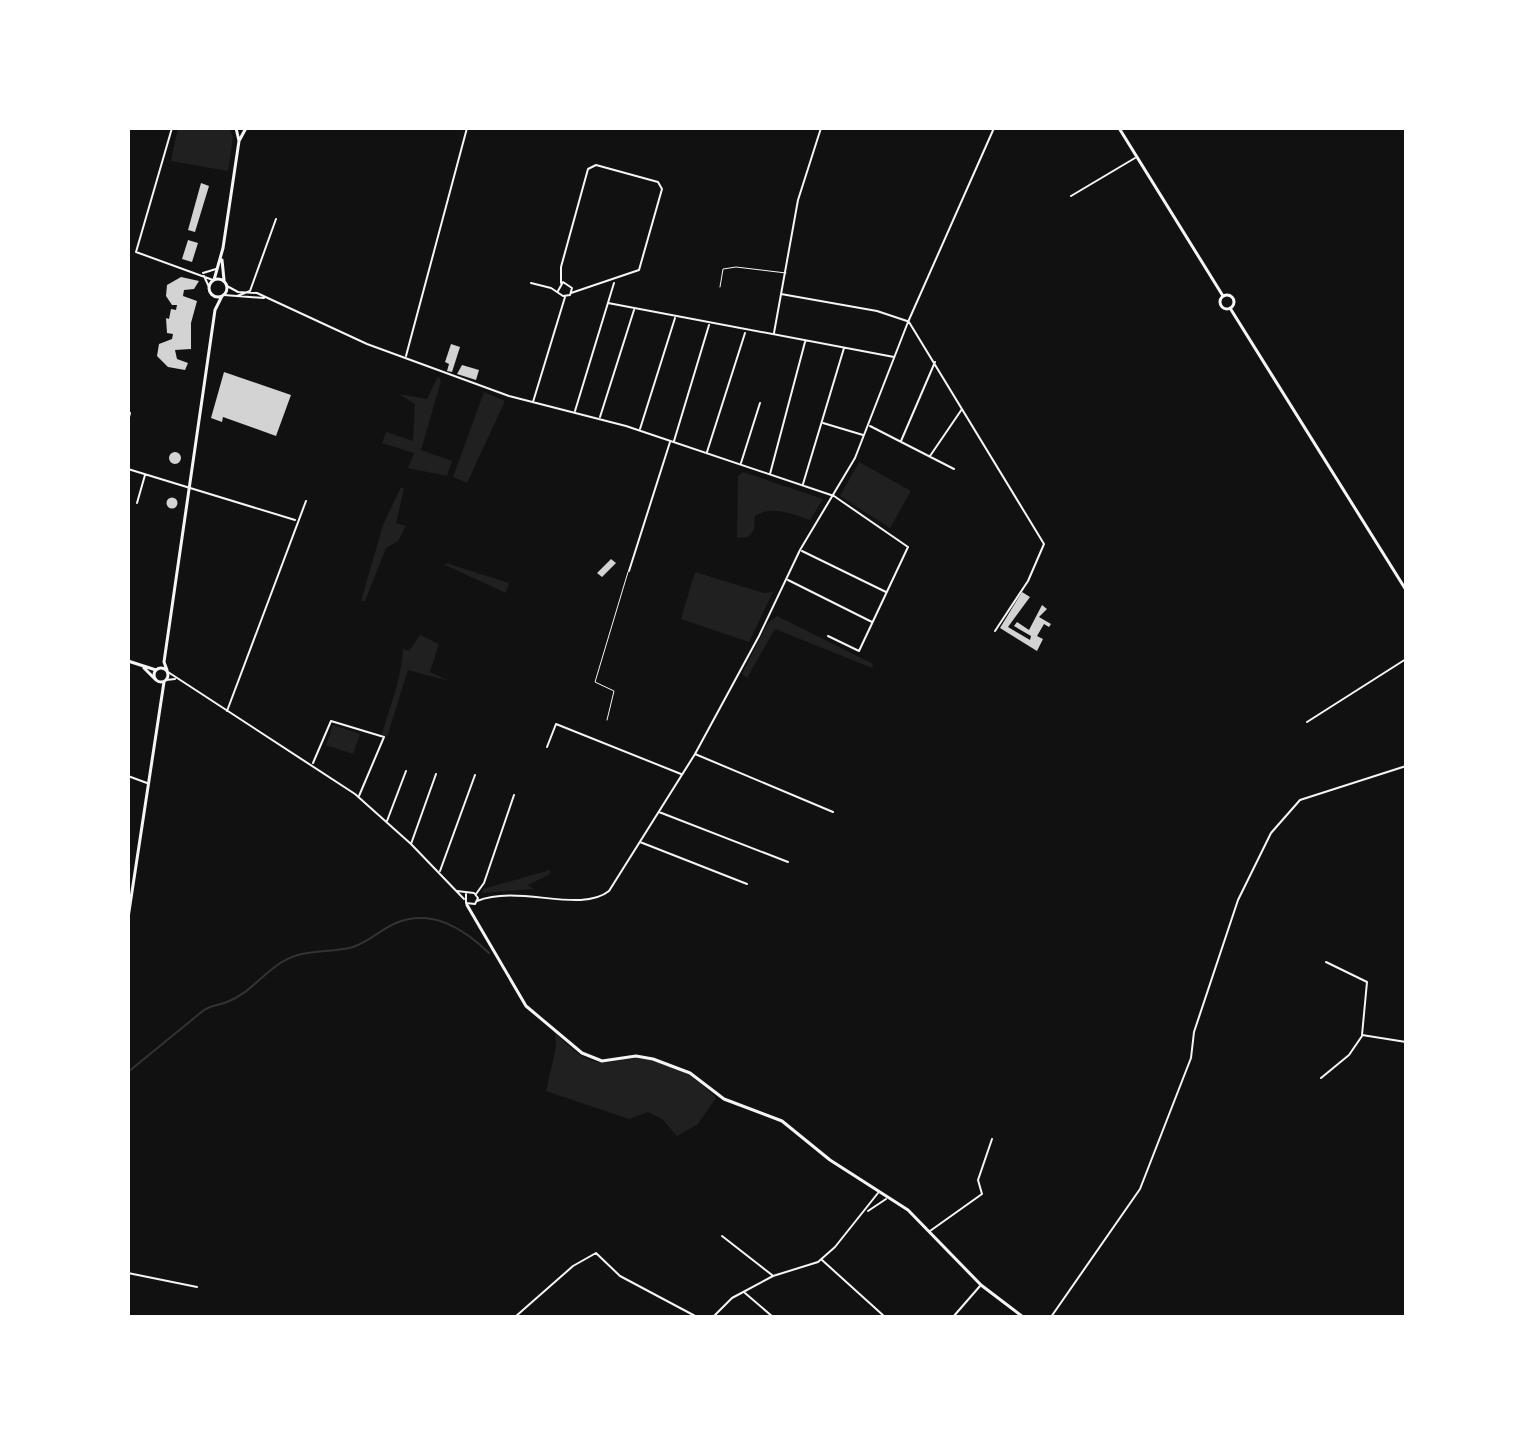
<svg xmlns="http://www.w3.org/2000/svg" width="1534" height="1445" viewBox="0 0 1534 1445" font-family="Helvetica,sans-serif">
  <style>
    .green { fill: #202020 }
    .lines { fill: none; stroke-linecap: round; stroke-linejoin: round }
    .stream { stroke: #333; stroke-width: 2 }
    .building { fill: #d3d3d3 }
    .service { stroke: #f5f5f5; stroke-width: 1 }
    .pedestrian { stroke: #f5f5f5; stroke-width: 2 }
    .minor { stroke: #f5f5f5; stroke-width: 2 }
    .tertiary { stroke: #f5f5f5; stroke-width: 3 }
    .secondary { stroke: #f5f5f5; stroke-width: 3 }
  </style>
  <rect width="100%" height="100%" fill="#111"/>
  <!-- green -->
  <path class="green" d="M 178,128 L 229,128 L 233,137 L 228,171 L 171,161 Z
    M 438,376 L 441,381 L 421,450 L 452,461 L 447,476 L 408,468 L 414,453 L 382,443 L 386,432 L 413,441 L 415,404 L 399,394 L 427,399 Z
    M 484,392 L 505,401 L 467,483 L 453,477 Z
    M 859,462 L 911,491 L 890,528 L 840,496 Z
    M 743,472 L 823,499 L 810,520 C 792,514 771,505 755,516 L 754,530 L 748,537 L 737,538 L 738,476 Z
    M 401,487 L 404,489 L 396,523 L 406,526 L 398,541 L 386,548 L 365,601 L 361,601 L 383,525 Z
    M 446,563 L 509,583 L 506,593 L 445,565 Z
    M 695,572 L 764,593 L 773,592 L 749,642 L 681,619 Z
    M 777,616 L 873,664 L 872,668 L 775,629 L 747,678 L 742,674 L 768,623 Z
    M 420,635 L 439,644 L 430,672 L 449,681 L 408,670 L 387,737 L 382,735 C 390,704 401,682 403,649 L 409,651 Z
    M 333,725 L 360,734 L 353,754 L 326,745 Z
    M 550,870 L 550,874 L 528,885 L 534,889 L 482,893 L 483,889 Z
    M 555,1033 C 567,1044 579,1058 596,1062 C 610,1065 625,1058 640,1058 C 669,1059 697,1078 716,1098 L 698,1124 L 677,1136 L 662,1119 L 648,1112 L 629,1119 L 546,1091 L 556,1047 Z"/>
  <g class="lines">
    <!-- stream -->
    <path class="stream" d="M 128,1072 L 204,1010 C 213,1004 218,1006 227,1002 C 254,992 269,963 298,955 C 316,950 335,952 353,947 C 369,942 381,929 396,923 C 432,908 464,929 489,953"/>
  </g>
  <!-- building -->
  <path class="building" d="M 201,183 L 209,186 L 195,232 L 188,230 Z
    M 188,240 L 198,243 L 192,262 L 182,259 Z
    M 181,277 L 199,281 L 194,289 L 184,290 L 183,296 L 197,301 L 191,323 L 191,349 L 175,350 L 177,359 L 188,363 L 185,370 L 168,367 L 157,356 L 159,344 L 172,339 L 173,334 L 167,333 L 166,318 L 169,319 L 171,309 L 176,310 L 177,305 L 172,305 L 166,296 L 167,285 Z
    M 451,344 L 460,347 L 452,372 L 447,371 L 449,364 L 445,362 Z
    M 462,365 L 479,370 L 476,380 L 457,374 Z
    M 224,372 L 291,395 L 276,436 L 223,417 L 222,422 L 211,418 Z
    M169 458a6 6 0 1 1 12 0a6 6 0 1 1-12 0Z
    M166.5 503a5.5 5.5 0 1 1 11 0a5.5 5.5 0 1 1-11 0Z
    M 611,559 L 616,563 L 602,577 L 597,573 Z
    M 1022,592 L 1030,597 L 1008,627 L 1030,640 L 1031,636 L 1014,626 L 1017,622 L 1029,630 L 1042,605 L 1047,609 L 1039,617 L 1051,624 L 1049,627 L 1044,624 L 1037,636 L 1043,639 L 1037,651 L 1000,628 Z"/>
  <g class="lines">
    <!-- service -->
    <path class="service" d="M 720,287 L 723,269 L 736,267 L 786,273
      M 607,720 L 614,691 L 595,682 L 628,572"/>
    <!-- pedestrian -->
    <path class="pedestrian" d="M 823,423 L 863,435"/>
    <!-- minor -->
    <path class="minor" d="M 172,128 L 136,252 L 213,280
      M 1071,196 L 1135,158
      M 203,273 L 216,269
      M 204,276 L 209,287
      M 531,283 L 551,288 L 563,296 L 570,295 L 572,288 L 563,282 L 558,291
      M 561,283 L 561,267 L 588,169 L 596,165 L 658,182 L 662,189 L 639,270 L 571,293
      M 227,286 L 238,292 L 257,293 L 367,344 L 509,396 L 626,426 L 834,496 L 908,547 L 859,651 L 828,636
      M 781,294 L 877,311 L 907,321
      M 224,295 L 264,298
      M 237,296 L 250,291 L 276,219
      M 608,303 L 894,357
      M 909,322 L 1044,544 L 1028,581 L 995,631
      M 774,333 L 798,200 L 821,128
      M 406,356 L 467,128
      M 533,402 L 565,297
      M 575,411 L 614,283
      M 600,417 L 634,310
      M 128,421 L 130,413
      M 870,426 L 954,469
      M 640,429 L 675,318
      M 674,441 L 709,325
      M 901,441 L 935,362
      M 707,452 L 745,333
      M 930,456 L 962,409
      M 741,463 L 760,403
      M 128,469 L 295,520
      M 770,474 L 805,342
      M 803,484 L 844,348
      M 137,503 L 145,475
      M 802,551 L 886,592
      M 629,571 L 670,442
      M 788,580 L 872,622
      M 168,672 L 355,794 L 411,844 L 464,899
      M 166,680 L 175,679
      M 227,711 L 306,501
      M 1307,722 L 1406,659
      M 547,747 L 556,724 L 681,774
      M 695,754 L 833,812
      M 313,763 L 331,721 L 384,737 L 359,796
      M 128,776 L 147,783
      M 659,812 L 788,862
      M 387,821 L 406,771
      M 640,842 L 747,884
      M 411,844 L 436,774
      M 440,871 L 475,775
      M 457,891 L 474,893 L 478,898 L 475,904 L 466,903 L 466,894
      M 476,894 L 484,883 L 514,795
      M 477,901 C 519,884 580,914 609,891 L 695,754 L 759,636 L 800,550 L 855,458 L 908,322 L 994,128
      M 1326,962 L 1367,982 L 1362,1035 L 1406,1042
      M 1321,1078 L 1349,1055 L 1362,1036
      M 868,1211 L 886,1199
      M 930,1231 L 982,1194 L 978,1180 L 992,1139
      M 722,1236 L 772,1275
      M 822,1260 L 885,1317
      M 128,1273 L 197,1287
      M 745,1293 L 773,1317
      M 515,1317 L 573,1266 L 596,1253 L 620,1276 L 697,1317
      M 713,1317 L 732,1298 L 773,1276 L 818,1262 L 835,1247 L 878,1193
      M 953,1317 L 980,1286
      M 1051,1317 L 1140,1189 L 1191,1058 L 1194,1032 L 1238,900 L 1271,833 L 1300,800 L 1406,766"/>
    <!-- tertiary -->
    <path class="tertiary" d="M 128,661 L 156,670
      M 144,668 L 155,679
      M 467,905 L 526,1006 L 582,1053 L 602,1061 L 636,1056 L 653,1059 L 690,1073 L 724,1099 L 782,1121 L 830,1160 L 908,1210 L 981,1285 L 1023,1317"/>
    <!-- secondary -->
    <path class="secondary" d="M 1119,128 L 1223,296
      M 239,141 L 246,128
      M 222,260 L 224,280
      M209 288a9 9 0 1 1 18 0a9 9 0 1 1-18 0Z
      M 214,280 L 223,248 L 239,141 L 236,128
      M1220 302a7 7 0 1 1 14 0a7 7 0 1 1-14 0Z
      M 1230,308 L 1406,590
      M154 675a7 7 0 1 1 14 0a7 7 0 1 1-14 0Z
      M 167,670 L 164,662 L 215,310 L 222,296
      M 128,918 L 164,682"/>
  </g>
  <!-- border -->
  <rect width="1534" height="1445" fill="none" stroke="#ffffff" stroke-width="260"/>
</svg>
